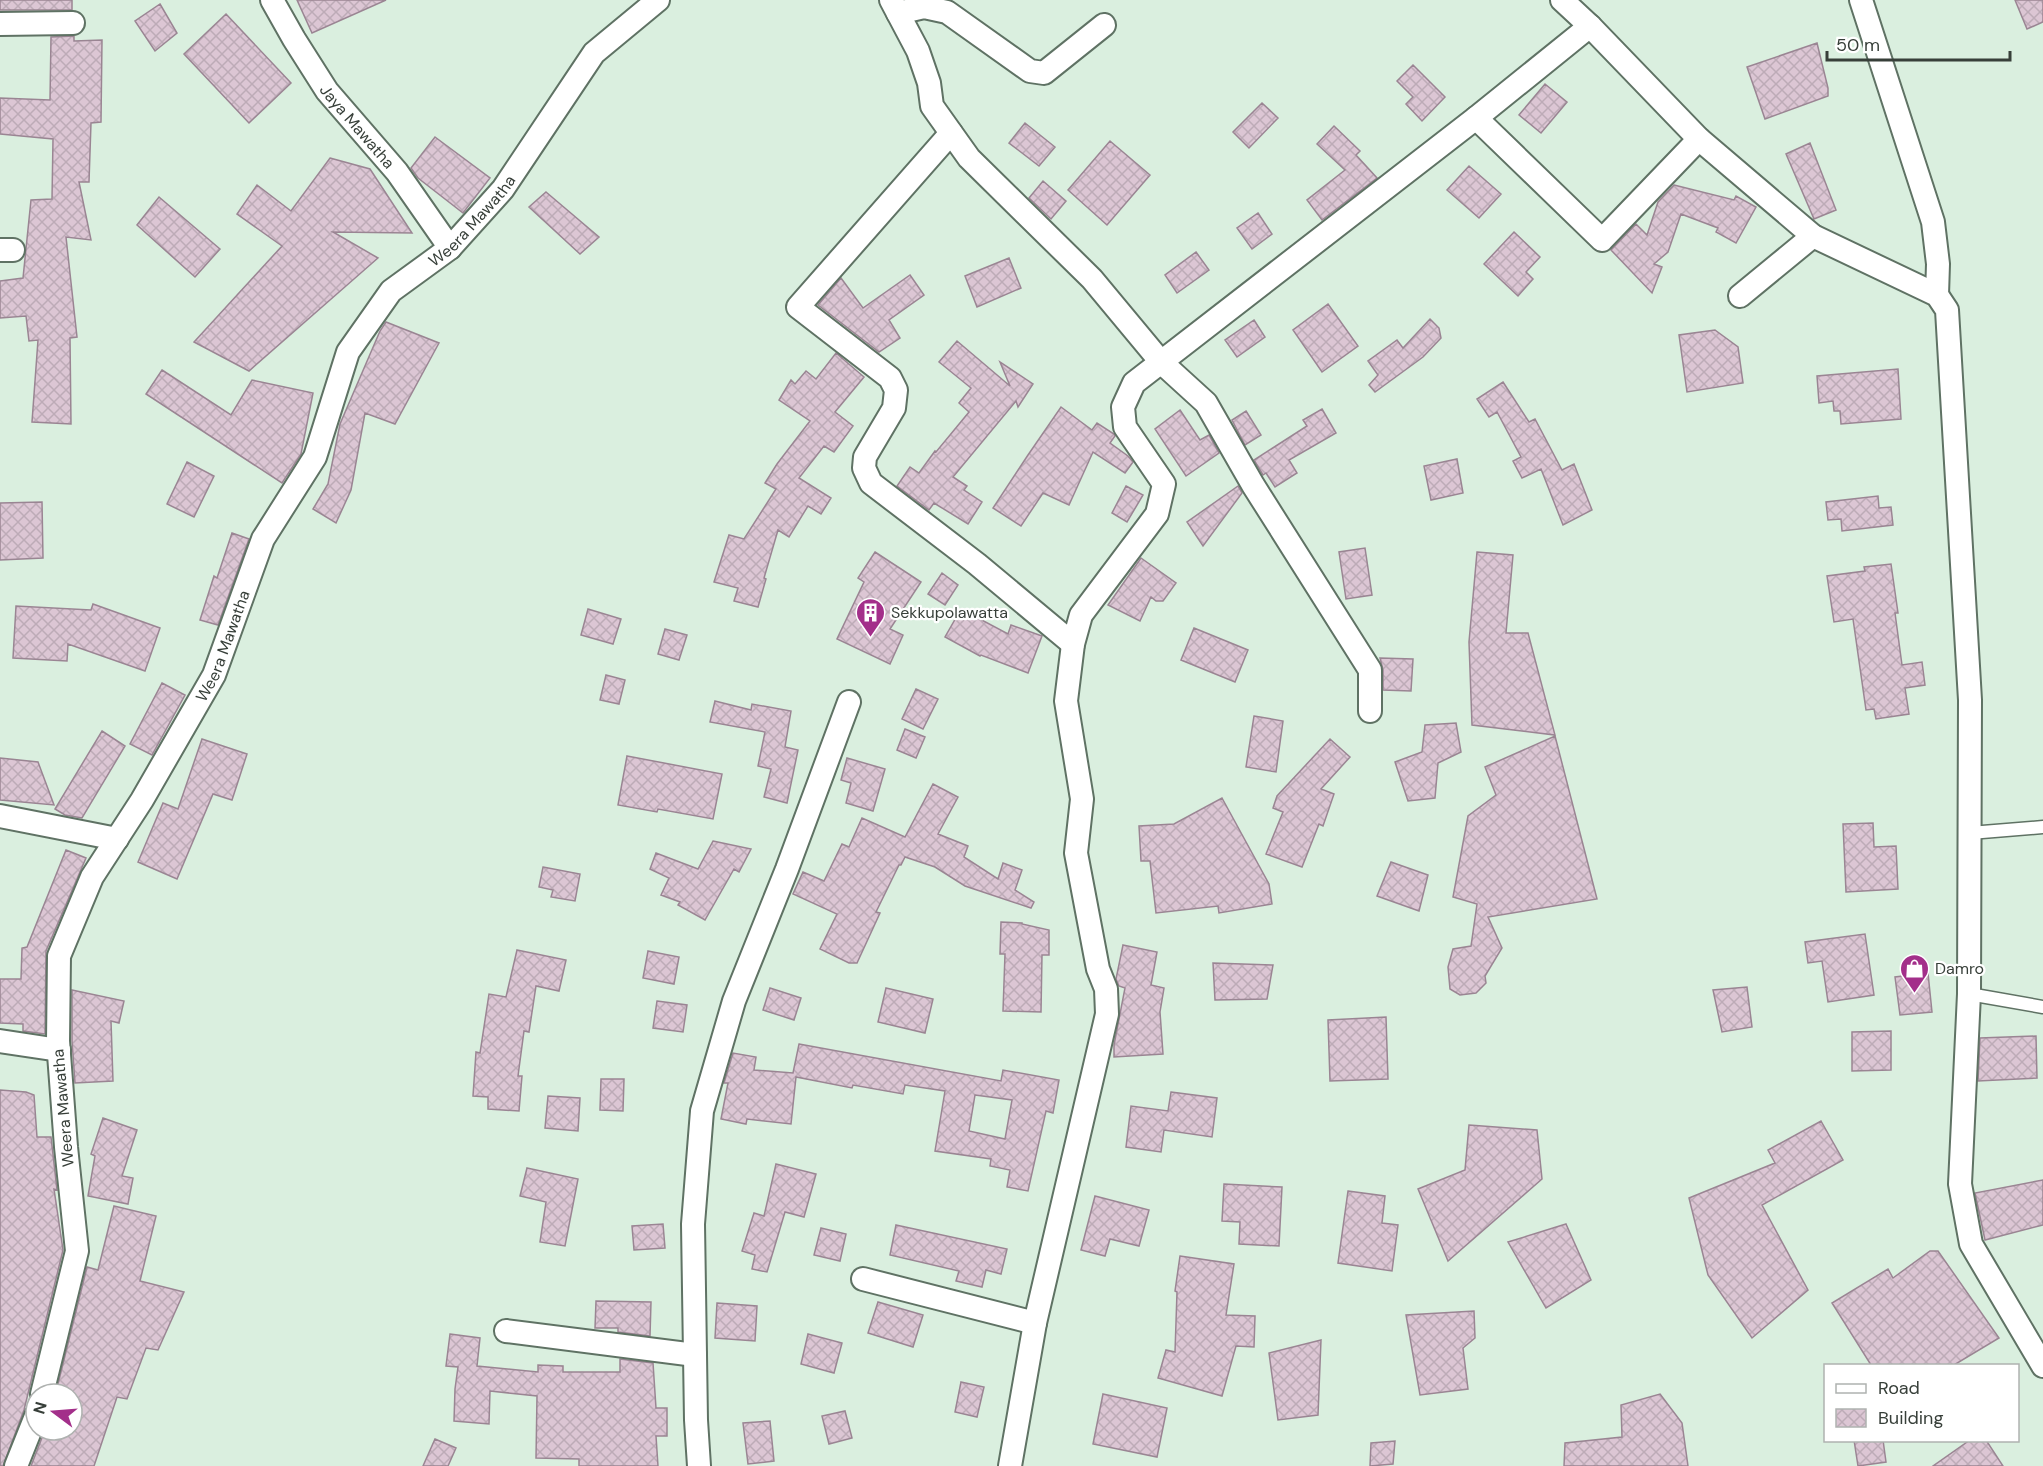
<svg xmlns="http://www.w3.org/2000/svg" width="2043" height="1466" viewBox="0 0 2043 1466" font-family="'DM Sans',sans-serif">
  <style>
    .building { fill: url(#building-cross-hatch); stroke: #9a8593; stroke-width: 1.5; fill-rule: evenodd }
    .lines { fill: none; stroke-linecap: round; stroke-linejoin: round }
    .lane-casing { stroke: #5f7264; stroke-width: 15 }
    .street-casing { stroke: #5f7264; stroke-width: 26 }
    .lane { stroke: #fff; stroke-width: 12 }
    .street { stroke: #fff; stroke-width: 22 }
    .labels { text-anchor: middle; dominant-baseline: central; stroke-width: 4.5; stroke-linejoin: round; paint-order: stroke }
    .street-label { font-size: 16px; fill: #373f39; stroke: #fff }
    .poi-label { font-size: 16px; fill: #373f39; stroke: #fff; text-anchor: start }
  </style>
  <defs>
    <pattern id="building-cross-hatch" width="8" height="8" patternUnits="userSpaceOnUse" patternTransform="scale(1.5)"><rect width="8" height="8" fill="#dcc6d4"/><path d="M0 0l8 8M0 8l8-8" fill="none" stroke="#bdabb7"/></pattern>
  </defs>
  <rect width="100%" height="100%" fill="#daefdf"/>
  <!-- building -->
  <path class="building" d="M 0,0 L 72,0 L 72,10 L 0,10 Z
    M 297,0 L 386,0 L 312,33 Z
    M 2015,0 L 2043,0 L 2043,22 L 2027,29 Z
    M 160,4 L 177,33 L 155,51 L 135,21 Z
    M 226,14 L 291,83 L 249,123 L 184,54 Z
    M 74,36 L 74,41 L 102,40 L 101,122 L 91,123 L 89,182 L 79,182 L 91,240 L 66,237 L 77,337 L 70,338 L 71,424 L 32,422 L 38,340 L 29,341 L 26,316 L 0,318 L 0,281 L 23,278 L 31,200 L 52,199 L 53,139 L 0,134 L 0,98 L 50,100 L 51,37 Z
    M 1817,43 L 1828,88 L 1828,96 L 1765,119 L 1747,67 Z
    M 1413,65 L 1445,97 L 1422,121 L 1406,104 L 1413,97 L 1397,81 Z
    M 1545,84 L 1567,102 L 1541,133 L 1519,115 Z
    M 1262,103 L 1278,118 L 1249,148 L 1233,132 Z
    M 1025,123 L 1055,147 L 1039,166 L 1009,143 Z
    M 1334,126 L 1360,151 L 1356,155 L 1377,178 L 1322,220 L 1307,200 L 1345,170 L 1317,144 Z
    M 435,137 L 490,178 L 463,213 L 418,178 L 411,168 Z
    M 1110,141 L 1150,175 L 1107,225 L 1068,190 Z
    M 1810,143 L 1836,210 L 1814,219 L 1786,154 Z
    M 330,158 L 370,169 L 412,233 L 333,232 L 378,258 L 249,371 L 194,342 L 282,246 L 237,214 L 257,185 L 291,211 Z
    M 1469,166 L 1501,194 L 1479,218 L 1447,190 Z
    M 1043,181 L 1066,201 L 1051,219 L 1029,198 Z
    M 1674,185 L 1734,200 L 1736,196 L 1756,207 L 1736,243 L 1716,232 L 1718,228 L 1681,214 L 1668,252 L 1654,264 L 1662,267 L 1652,293 L 1611,250 L 1636,224 L 1647,235 L 1658,202 Z
    M 546,192 L 599,237 L 580,254 L 529,207 Z
    M 159,197 L 220,249 L 195,277 L 137,225 Z
    M 1258,213 L 1272,234 L 1252,249 L 1237,228 Z
    M 1514,232 L 1540,257 L 1526,272 L 1533,279 L 1518,296 L 1484,264 Z
    M 1196,252 L 1209,270 L 1177,293 L 1165,275 Z
    M 1009,258 L 1021,288 L 977,307 L 965,276 Z
    M 910,275 L 924,295 L 889,320 L 900,338 L 879,352 L 818,305 L 841,278 L 863,308 Z
    M 1328,304 L 1358,346 L 1322,372 L 1293,330 Z
    M 1430,319 L 1439,328 L 1441,338 L 1423,357 L 1375,392 L 1369,385 L 1378,375 L 1368,361 L 1397,340 L 1403,348 Z
    M 1254,320 L 1265,337 L 1237,357 L 1225,340 Z
    M 386,322 L 439,343 L 395,424 L 365,413 L 351,490 L 336,523 L 313,509 L 328,484 L 340,424 L 380,331 Z
    M 1715,330 L 1738,347 L 1743,383 L 1687,392 L 1679,335 Z
    M 957,341 L 1010,386 L 1000,362 L 1033,384 L 1018,407 L 1016,401 L 953,477 L 967,486 L 964,490 L 982,502 L 968,524 L 934,503 L 929,510 L 897,486 L 910,467 L 919,473 L 935,451 L 936,452 L 969,412 L 959,403 L 971,388 L 939,362 Z
    M 836,353 L 864,377 L 835,412 L 853,426 L 834,452 L 824,446 L 799,478 L 831,498 L 821,514 L 808,506 L 789,537 L 778,530 L 764,578 L 766,579 L 758,607 L 734,601 L 738,588 L 714,582 L 729,535 L 744,539 L 776,489 L 765,483 L 777,464 L 810,421 L 779,400 L 791,380 L 795,384 L 806,371 L 816,379 Z
    M 1898,369 L 1901,419 L 1841,424 L 1840,411 L 1834,411 L 1833,401 L 1819,403 L 1817,376 Z
    M 162,370 L 231,415 L 252,380 L 313,393 L 301,454 L 282,483 L 146,394 Z
    M 1503,382 L 1529,422 L 1535,419 L 1562,470 L 1574,464 L 1592,510 L 1563,525 L 1541,469 L 1522,478 L 1513,461 L 1521,457 L 1497,412 L 1489,417 L 1477,399 Z
    M 1061,407 L 1092,430 L 1097,423 L 1114,434 L 1115,436 L 1110,443 L 1128,456 L 1133,462 L 1125,473 L 1093,452 L 1069,505 L 1043,493 L 1021,526 L 993,508 L 1028,455 Z
    M 1322,409 L 1336,433 L 1289,460 L 1297,473 L 1275,487 L 1266,473 L 1263,475 L 1254,460 L 1307,426 L 1303,420 Z
    M 1180,410 L 1200,440 L 1209,435 L 1219,453 L 1186,476 L 1155,429 Z
    M 1246,411 L 1261,435 L 1245,445 L 1232,420 Z
    M 1457,459 L 1463,493 L 1431,500 L 1424,466 Z
    M 187,462 L 214,476 L 194,517 L 167,504 Z
    M 1126,486 L 1143,495 L 1127,522 L 1112,513 Z
    M 1238,486 L 1242,493 L 1203,546 L 1187,522 Z
    M 1878,496 L 1879,508 L 1891,507 L 1893,525 L 1842,531 L 1841,519 L 1828,520 L 1826,502 Z
    M 42,502 L 43,558 L 0,560 L 0,503 Z
    M 232,533 L 249,539 L 218,625 L 200,620 L 214,576 L 217,578 Z
    M 1365,548 L 1372,595 L 1346,599 L 1339,552 Z
    M 875,552 L 921,582 L 890,629 L 903,635 L 890,664 L 837,639 L 864,582 L 858,578 Z
    M 1477,552 L 1513,555 L 1506,633 L 1528,633 L 1555,735 L 1472,725 L 1469,642 Z
    M 1141,558 L 1176,583 L 1163,601 L 1156,601 L 1151,597 L 1140,621 L 1108,605 Z
    M 1891,564 L 1898,613 L 1895,613 L 1902,665 L 1922,662 L 1925,685 L 1905,688 L 1909,714 L 1876,719 L 1874,709 L 1866,710 L 1853,619 L 1834,622 L 1827,576 L 1865,571 L 1864,567 Z
    M 942,573 L 958,585 L 945,605 L 928,594 Z
    M 93,604 L 160,628 L 145,671 L 68,644 L 67,661 L 13,658 L 16,606 L 91,610 Z
    M 588,609 L 621,619 L 613,644 L 581,635 Z
    M 961,609 L 1008,634 L 1011,625 L 1042,636 L 1028,673 L 981,655 L 980,656 L 945,637 Z
    M 1194,628 L 1248,650 L 1235,682 L 1181,660 Z
    M 665,629 L 687,635 L 679,660 L 658,654 Z
    M 1380,658 L 1413,659 L 1411,691 L 1383,690 L 1383,670 Z
    M 606,675 L 625,680 L 619,704 L 600,700 Z
    M 162,683 L 185,695 L 152,755 L 130,744 Z
    M 916,689 L 938,699 L 923,729 L 902,719 Z
    M 715,701 L 751,710 L 752,704 L 791,711 L 785,747 L 798,750 L 787,803 L 764,797 L 771,769 L 758,766 L 765,732 L 710,722 Z
    M 1254,716 L 1283,721 L 1276,772 L 1246,767 Z
    M 1456,723 L 1461,752 L 1438,763 L 1435,798 L 1408,801 L 1395,762 L 1422,752 L 1425,725 Z
    M 905,729 L 925,737 L 916,758 L 897,750 Z
    M 102,731 L 125,746 L 82,818 L 65,815 L 55,809 Z
    M 1555,736 L 1597,899 L 1488,917 L 1502,948 L 1485,976 L 1486,983 L 1476,993 L 1460,995 L 1450,989 L 1448,967 L 1453,949 L 1471,946 L 1477,904 L 1453,897 L 1468,816 L 1496,795 L 1485,767 Z
    M 202,739 L 247,754 L 232,800 L 213,794 L 177,879 L 138,862 L 163,803 L 178,809 Z
    M 1330,739 L 1350,757 L 1321,789 L 1334,794 L 1323,826 L 1319,824 L 1302,867 L 1266,854 L 1283,812 L 1273,808 L 1277,796 Z
    M 627,756 L 722,774 L 713,819 L 658,809 L 657,812 L 618,805 Z
    M 0,758 L 38,762 L 54,805 L 0,800 Z
    M 847,758 L 885,769 L 873,811 L 846,803 L 851,783 L 841,780 Z
    M 933,784 L 958,797 L 938,834 L 968,846 L 964,857 L 998,879 L 1003,863 L 1022,870 L 1015,890 L 1034,902 L 1031,908 L 965,886 L 935,867 L 905,857 L 901,865 L 899,865 L 876,912 L 880,913 L 857,963 L 849,963 L 820,949 L 837,914 L 793,894 L 803,872 L 824,881 L 842,844 L 849,847 L 862,818 L 905,837 Z
    M 1222,798 L 1269,884 L 1272,904 L 1219,913 L 1218,906 L 1156,913 L 1150,861 L 1141,861 L 1139,826 L 1174,824 Z
    M 1873,823 L 1874,847 L 1896,846 L 1898,889 L 1846,892 L 1843,824 Z
    M 713,841 L 751,849 L 739,872 L 734,869 L 705,920 L 678,905 L 680,902 L 661,895 L 669,878 L 650,869 L 656,853 L 698,869 Z
    M 66,850 L 86,858 L 46,951 L 45,1034 L 23,1031 L 23,1024 L 0,1023 L 0,979 L 21,979 L 22,948 L 27,947 Z
    M 1391,862 L 1428,875 L 1419,911 L 1377,896 Z
    M 543,867 L 580,874 L 575,901 L 551,897 L 553,890 L 539,887 Z
    M 1001,922 L 1022,923 L 1022,924 L 1049,930 L 1049,955 L 1042,955 L 1041,1012 L 1003,1011 L 1005,954 L 1000,954 Z
    M 1865,934 L 1874,995 L 1828,1002 L 1822,961 L 1808,963 L 1805,942 Z
    M 1123,945 L 1157,952 L 1151,985 L 1164,988 L 1160,1012 L 1163,1054 L 1114,1057 L 1114,1045 L 1125,988 L 1119,986 L 1116,979 Z
    M 517,950 L 566,960 L 559,991 L 536,986 L 529,1032 L 524,1031 L 518,1076 L 522,1076 L 519,1111 L 488,1109 L 488,1097 L 473,1096 L 476,1052 L 480,1053 L 489,994 L 506,997 Z
    M 648,951 L 679,957 L 674,984 L 643,978 Z
    M 1213,963 L 1273,965 L 1267,999 L 1215,1000 Z
    M 1928,973 L 1932,1012 L 1900,1015 L 1895,977 Z
    M 1747,987 L 1752,1027 L 1722,1032 L 1713,990 Z
    M 770,988 L 801,998 L 794,1020 L 763,1010 Z
    M 886,988 L 933,999 L 925,1033 L 878,1022 Z
    M 72,990 L 124,1001 L 119,1023 L 111,1021 L 113,1081 L 75,1083 L 72,1041 Z
    M 657,1001 L 687,1005 L 683,1032 L 653,1028 Z
    M 1386,1017 L 1388,1079 L 1330,1081 L 1328,1020 Z
    M 1891,1031 L 1891,1070 L 1852,1071 L 1852,1032 Z
    M 2036,1036 L 2037,1078 L 1978,1081 L 1980,1038 Z
    M 799,1044 L 1001,1081 L 1003,1070 L 1059,1080 L 1053,1113 L 1046,1111 L 1028,1191 L 1007,1187 L 1010,1170 L 990,1166 L 991,1159 L 935,1151 L 945,1091 L 905,1085 L 903,1094 L 853,1085 L 852,1088 L 796,1077 L 791,1124 L 747,1119 L 746,1124 L 721,1119 L 728,1083 L 724,1083 L 733,1053 L 756,1057 L 754,1070 L 793,1073 ZM 975,1095 L 1012,1100 L 1005,1139 L 969,1131 Z
    M 601,1079 L 624,1079 L 623,1111 L 600,1110 Z
    M 0,1090 L 26,1092 L 34,1095 L 37,1137 L 51,1137 L 57,1190 L 54,1189 L 63,1250 L 24,1410 L 3,1466 L 0,1466 Z
    M 1171,1092 L 1217,1098 L 1212,1137 L 1164,1130 L 1161,1152 L 1126,1147 L 1131,1106 L 1168,1111 Z
    M 548,1096 L 580,1098 L 578,1131 L 545,1128 Z
    M 103,1118 L 137,1130 L 122,1176 L 133,1178 L 128,1204 L 88,1196 L 95,1156 L 91,1154 Z
    M 1821,1121 L 1843,1160 L 1762,1205 L 1808,1290 L 1752,1338 L 1708,1275 L 1689,1198 L 1775,1163 L 1768,1150 Z
    M 1469,1125 L 1537,1130 L 1542,1179 L 1448,1261 L 1418,1189 L 1465,1170 Z
    M 776,1164 L 816,1174 L 804,1217 L 785,1212 L 767,1272 L 752,1269 L 755,1255 L 742,1251 L 754,1213 L 764,1216 Z
    M 527,1168 L 578,1179 L 565,1246 L 540,1242 L 546,1202 L 520,1196 Z
    M 2043,1180 L 2043,1225 L 1985,1240 L 1975,1193 Z
    M 1224,1184 L 1282,1187 L 1279,1246 L 1239,1244 L 1240,1222 L 1222,1221 Z
    M 1348,1191 L 1385,1196 L 1382,1223 L 1398,1225 L 1392,1271 L 1338,1263 Z
    M 1095,1196 L 1149,1210 L 1139,1246 L 1110,1239 L 1105,1256 L 1081,1250 Z
    M 114,1206 L 156,1216 L 140,1281 L 184,1292 L 158,1350 L 146,1348 L 127,1399 L 117,1397 L 94,1466 L 31,1466 L 45,1430 L 72,1430 L 72,1392 L 57,1388 L 87,1267 L 98,1270 Z
    M 663,1224 L 665,1248 L 634,1250 L 632,1226 Z
    M 1566,1224 L 1591,1280 L 1546,1308 L 1508,1242 Z
    M 896,1225 L 1007,1249 L 1001,1274 L 986,1270 L 982,1287 L 956,1281 L 959,1271 L 890,1255 Z
    M 821,1228 L 846,1234 L 840,1261 L 814,1255 Z
    M 1930,1251 L 1938,1251 L 1999,1338 L 1954,1365 L 1871,1365 L 1832,1303 L 1888,1269 L 1893,1278 Z
    M 1180,1256 L 1234,1264 L 1226,1315 L 1255,1316 L 1254,1347 L 1236,1346 L 1222,1396 L 1158,1378 L 1166,1350 L 1175,1352 L 1177,1292 L 1175,1291 Z
    M 596,1301 L 651,1302 L 650,1336 L 618,1332 L 618,1328 L 595,1328 Z
    M 878,1302 L 923,1315 L 913,1347 L 868,1333 Z
    M 717,1303 L 757,1306 L 755,1341 L 715,1338 Z
    M 1474,1311 L 1475,1338 L 1463,1348 L 1468,1389 L 1420,1395 L 1406,1315 Z
    M 450,1334 L 480,1338 L 477,1366 L 538,1372 L 538,1365 L 563,1366 L 563,1372 L 620,1372 L 620,1359 L 653,1363 L 656,1408 L 667,1408 L 667,1436 L 656,1436 L 658,1466 L 579,1466 L 579,1459 L 536,1458 L 537,1396 L 490,1391 L 489,1424 L 454,1421 L 455,1389 L 458,1367 L 446,1366 Z
    M 808,1334 L 842,1343 L 834,1373 L 801,1364 Z
    M 1321,1340 L 1318,1415 L 1278,1420 L 1269,1353 Z
    M 961,1382 L 984,1387 L 977,1417 L 955,1412 Z
    M 1103,1394 L 1167,1408 L 1157,1457 L 1093,1444 Z
    M 1660,1394 L 1682,1423 L 1688,1466 L 1564,1466 L 1565,1443 L 1622,1437 L 1621,1405 Z
    M 845,1411 L 852,1438 L 829,1444 L 822,1416 Z
    M 770,1421 L 774,1461 L 748,1464 L 743,1423 Z
    M 435,1439 L 456,1448 L 448,1466 L 423,1466 Z
    M 1854,1440 L 1883,1440 L 1886,1462 L 1858,1466 Z
    M 1970,1440 L 1986,1440 L 2003,1466 L 1933,1466 Z
    M 1395,1441 L 1393,1464 L 1370,1466 L 1371,1443 Z"/>
  <g class="lines">
    <defs>
      <path id="lane" d="M 1970,833 L 2043,827
        M 1969,994 L 2043,1007"/>
      <g id="street">
        <path id="s1" d="M 272,0 L 294,39 L 327,91 L 397,172 L 450,248"/>
        <path d="M 891,0 L 918,51 L 929,83 L 932,106 L 969,158 L 1092,279 L 1161,362 L 1206,403 L 1253,485 L 1370,670 L 1370,711"/>
        <path d="M 1562,0 L 1590,26 L 1699,139 L 1813,236 L 1937,295 L 1947,310 L 1970,700 L 1969,994 L 1960,1184 L 1971,1244 L 2043,1366"/>
        <path d="M 1861,0 L 1933,222 L 1938,264 L 1937,295"/>
        <path d="M 898,13 L 924,7 L 947,12 L 1030,71 L 1044,73 L 1104,25"/>
        <path d="M 0,24 L 73,23"/>
        <path d="M 1476,118 L 1602,240 L 1699,139"/>
        <path d="M 951,133 L 798,307 L 890,378 L 896,390 L 894,408 L 865,457 L 864,468 L 871,483 L 977,564 L 1073,644"/>
        <path d="M 0,250 L 13,250"/>
        <path d="M 1740,296 L 1813,236"/>
        <path d="M 0,816 L 117,839"/>
        <path d="M 0,1041 L 59,1050"/>
        <path d="M 863,1279 L 1035,1323"/>
        <path d="M 506,1331 L 695,1355"/>
        <path id="s2" d="M 42,1394 L 77,1251 L 66,1147 L 58,1041 L 59,956 L 92,877 L 142,800 L 214,675 L 263,539 L 315,457 L 348,352 L 391,291 L 450,248 L 503,189 L 594,53 L 658,0"/>
        <path d="M 16,1466 L 36,1416"/>
        <path d="M 699,1466 L 696,1420 L 693,1224 L 702,1111 L 734,1001 L 787,869 L 849,702"/>
        <path d="M 1010,1466 L 1035,1323 L 1107,1014 L 1106,989 L 1098,969 L 1076,853 L 1082,799 L 1066,701 L 1073,644 L 1081,615 L 1157,514 L 1164,484 L 1125,427 L 1123,407 L 1134,383 L 1476,118 L 1590,26"/>
      </g>
    </defs>
    <!-- lane casing -->
    <use href="#lane" class="lane-casing"/>
    <!-- street casing -->
    <use href="#street" class="street-casing"/>
    <!-- lane -->
    <use href="#lane" class="lane"/>
    <!-- street -->
    <use href="#street" class="street"/>
  </g>
  <!-- icons -->
  <defs>
    <symbol id="building-pin" viewBox="-11 -11 22 30"><path d="M0 17L-7.5 6A9.5 9.5 0 1 1 7.5 6Z" fill="#a32f8a" stroke="#fff"/><path d="M-4-6H4V6H1V3H-1V6H-4ZM-2.5-4.3h1.7v1.8h-1.7ZM.8-4.3h1.7v1.8H.8ZM-2.5-1h1.7V.8h-1.7ZM.8-1h1.7V.8H.8Z" fill="#fff"/></symbol>
    <symbol id="shop-pin" viewBox="-11 -11 22 30"><path d="M0 17L-7.5 6A9.5 9.5 0 1 1 7.5 6Z" fill="#a32f8a" stroke="#fff"/><path d="M-5-2.5h2.3a2.7 3.5 0 0 1 5.4 0H5L5.5 6h-11ZM-1.5-2.5h3a1.5 2.3 0 0 0-3 0Z" fill="#fff"/></symbol>
  </defs>
  <g fill-rule="evenodd">
    <use href="#building-pin" x="854" y="596" width="33" height="45"/>
    <use href="#shop-pin" x="1898" y="952" width="33" height="45"/>
  </g>
  <g class="labels">
    <!-- street labels -->
    <g class="street-label">
      <text stroke="none"><textPath href="#s1" startOffset="153">Jaya Mawatha</textPath></text>
      <text stroke="none"><textPath href="#s2" startOffset="1299">Weera Mawatha</textPath></text>
      <text stroke="none"><textPath href="#s2" startOffset="795">Weera Mawatha</textPath></text>
      <text transform="translate(63 1108) rotate(-95)">Weera Mawatha</text>
    </g>
    <!-- poi labels -->
    <g class="poi-label">
      <text x="891" y="612">Sekkupolawatta</text>
      <text x="1935" y="968">Damro</text>
    </g>
  </g>
  <!-- legend -->
  <rect x="1824" y="1364" width="195" height="78" fill="#ffffff" stroke="#afb2b0" stroke-width="1.5"/>
  <rect x="1836" y="1384" width="30" height="9" fill="#ffffff" stroke="#afb2b0" stroke-width="1.5"/>
  <text x="1878" y="1394" font-size="18" fill="#373f39">Road</text>
  <rect x="1836" y="1409" width="30" height="18" fill="url(#building-cross-hatch)" stroke="#afb2b0" stroke-width="1.5"/>
  <text x="1878" y="1424" font-size="18" fill="#373f39">Building</text>
  <!-- north arrow -->
  <g transform="translate(54 1412) rotate(286)"><circle r="28" fill="#ffffff" stroke="#afb2b0" stroke-width="1.5"/>
  <path d="M0-4.5L10 22L0 15L-10 22Z" fill="#a32f8a"/>
  <text y="-9" font-size="16" font-weight="bold" text-anchor="middle" fill="#373f39">N</text>
  </g>
  <!-- scale -->
  <path d="M1827 51v9h183v-9" fill="none" stroke="#373f39" stroke-width="3"/>
  <text x="1836" y="51" font-size="18" fill="#373f39" stroke="#ffffff" stroke-width="4.5" paint-order="stroke">50 m</text>
</svg>
